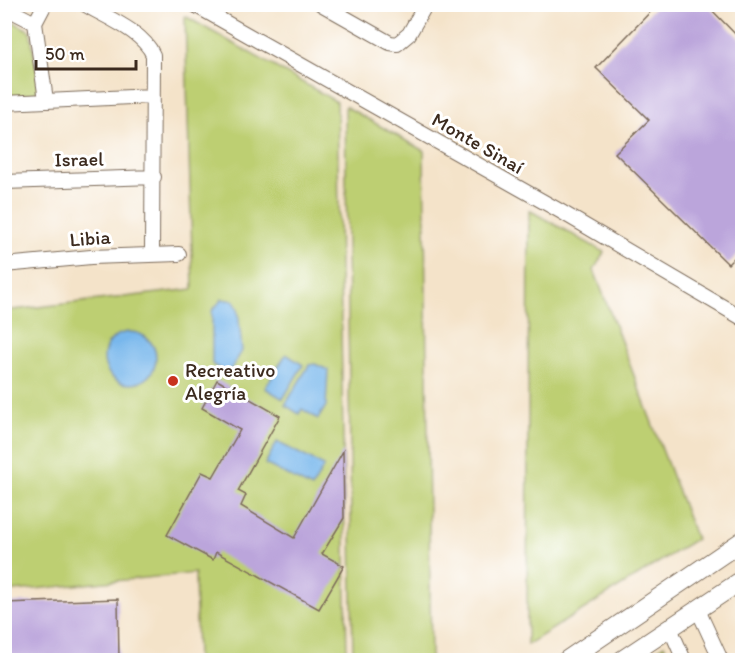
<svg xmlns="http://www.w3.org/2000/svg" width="747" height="665" viewBox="0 0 747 665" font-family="Itim,sans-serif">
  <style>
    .green { fill: #bdcf72; stroke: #7c7c48; stroke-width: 1.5 }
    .water { fill: #78b7ec; stroke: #5a7085; stroke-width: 1.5 }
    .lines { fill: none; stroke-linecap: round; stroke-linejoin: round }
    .stream { stroke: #78b7ec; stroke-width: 4 }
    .building { fill: #bba5db }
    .minor-casing { stroke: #7c6b5a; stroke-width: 16 }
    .major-casing { stroke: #7c6b5a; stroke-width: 20 }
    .minor { stroke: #fff; stroke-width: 14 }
    .major { stroke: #fff; stroke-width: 18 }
    .poi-dot { fill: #c8321e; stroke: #fff; stroke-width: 2 }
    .labels { text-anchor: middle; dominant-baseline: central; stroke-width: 6; stroke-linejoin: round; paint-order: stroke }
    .street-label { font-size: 20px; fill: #3b2a1e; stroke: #fff }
    .poi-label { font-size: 20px; fill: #3b2a1e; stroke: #fff; text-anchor: start }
  </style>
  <rect width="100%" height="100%" fill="#fff"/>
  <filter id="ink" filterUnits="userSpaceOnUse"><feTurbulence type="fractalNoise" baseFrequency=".0167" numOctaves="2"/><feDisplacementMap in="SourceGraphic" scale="12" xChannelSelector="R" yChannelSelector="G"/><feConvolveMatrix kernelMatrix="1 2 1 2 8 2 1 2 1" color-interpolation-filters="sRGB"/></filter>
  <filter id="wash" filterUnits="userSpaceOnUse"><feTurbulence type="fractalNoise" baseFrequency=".008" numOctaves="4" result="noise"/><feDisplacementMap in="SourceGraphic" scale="24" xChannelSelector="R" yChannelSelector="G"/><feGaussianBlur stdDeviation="1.35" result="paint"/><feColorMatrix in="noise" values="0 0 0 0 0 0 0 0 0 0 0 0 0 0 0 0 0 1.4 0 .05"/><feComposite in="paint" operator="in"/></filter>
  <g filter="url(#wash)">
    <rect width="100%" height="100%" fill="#f4e3c9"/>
    <!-- green -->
    <path class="green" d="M 185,16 L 337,102 L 347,660 L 197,660 L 195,573 L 5,592 L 4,311 L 193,289 Z
      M 5,17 L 30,31 L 40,88 L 34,95 L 5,97 Z
      M 345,106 L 424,151 L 431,660 L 353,660 Z
      M 529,210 L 604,252 L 594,270 L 696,539 L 527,645 Z
      M 664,645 L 671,660 L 641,660 Z"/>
    <!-- water -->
    <path class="water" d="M 222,299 L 234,301 L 238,309 L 242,351 L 228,374 L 212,364 L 212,311 Z
      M104 358a26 26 0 1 1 52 0a26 26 0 1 1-52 0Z
      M 286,354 L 303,365 L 283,399 L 265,388 Z
      M 315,364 L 328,370 L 326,406 L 318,419 L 302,409 L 299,414 L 285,405 L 309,365 Z
      M 277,442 L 324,466 L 312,488 L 265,464 Z"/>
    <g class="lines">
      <!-- stream -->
      <path class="stream" d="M 701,659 L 701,660"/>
    </g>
    <g id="blocks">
      <!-- building -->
      <path class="building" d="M 658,4 L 706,4 L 742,41 L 742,250 L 728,264 L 615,153 L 649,120 L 596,68 Z
        M 217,380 L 280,416 L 238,491 L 246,495 L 241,506 L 294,538 L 343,451 L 344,518 L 322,554 L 344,566 L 319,609 L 216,552 L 213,560 L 167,535 L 202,472 L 213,477 L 240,430 L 202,408 Z
        M 118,599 L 119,660 L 4,660 L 4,603 Z"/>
    </g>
  </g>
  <g filter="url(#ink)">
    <use href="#blocks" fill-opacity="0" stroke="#7c6b5a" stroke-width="1.5"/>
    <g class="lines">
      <defs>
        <path id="minor" d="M 84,4 C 105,17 143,31 153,55 L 152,254
          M 193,4 L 560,211 L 742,318
          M 321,4 L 390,43 L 397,44 L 409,34 L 426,4
          M 4,7 L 35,23
          M 35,23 L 46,100
          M 35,23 L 45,4
          M 4,103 L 152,96
          M 4,182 L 154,177
          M 4,265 L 91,257 L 179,254
          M 698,610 L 721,660
          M 670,628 L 684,660"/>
        <path id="major" d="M 567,660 L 742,541
          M 622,660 L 742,580"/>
      </defs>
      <!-- minor casing -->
      <use href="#minor" class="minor-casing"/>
      <!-- major casing -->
      <use href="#major" class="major-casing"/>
      <!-- minor -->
      <use href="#minor" class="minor"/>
      <!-- major -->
      <use href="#major" class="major"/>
    </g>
  </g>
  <!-- markers -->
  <circle class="poi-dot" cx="173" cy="381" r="6"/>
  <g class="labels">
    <!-- street labels -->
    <g class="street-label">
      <text transform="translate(478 143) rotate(30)">Monte Sinaí</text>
      <text transform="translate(79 159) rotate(-1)">Israel</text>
      <text transform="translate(90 238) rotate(-4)">Libia</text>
    </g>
    <!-- poi labels -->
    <g class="poi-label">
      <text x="185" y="370">Recreativo<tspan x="185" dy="23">Alegría</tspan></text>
    </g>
  </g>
  <!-- margin -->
  <rect width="747" height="665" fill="none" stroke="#fff" stroke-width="24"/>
  <!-- scale -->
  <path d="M36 60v9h100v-9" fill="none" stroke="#3b2a1e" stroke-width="3"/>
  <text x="45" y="60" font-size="18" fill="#3b2a1e" stroke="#ffffff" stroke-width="4.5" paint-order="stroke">50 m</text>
</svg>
